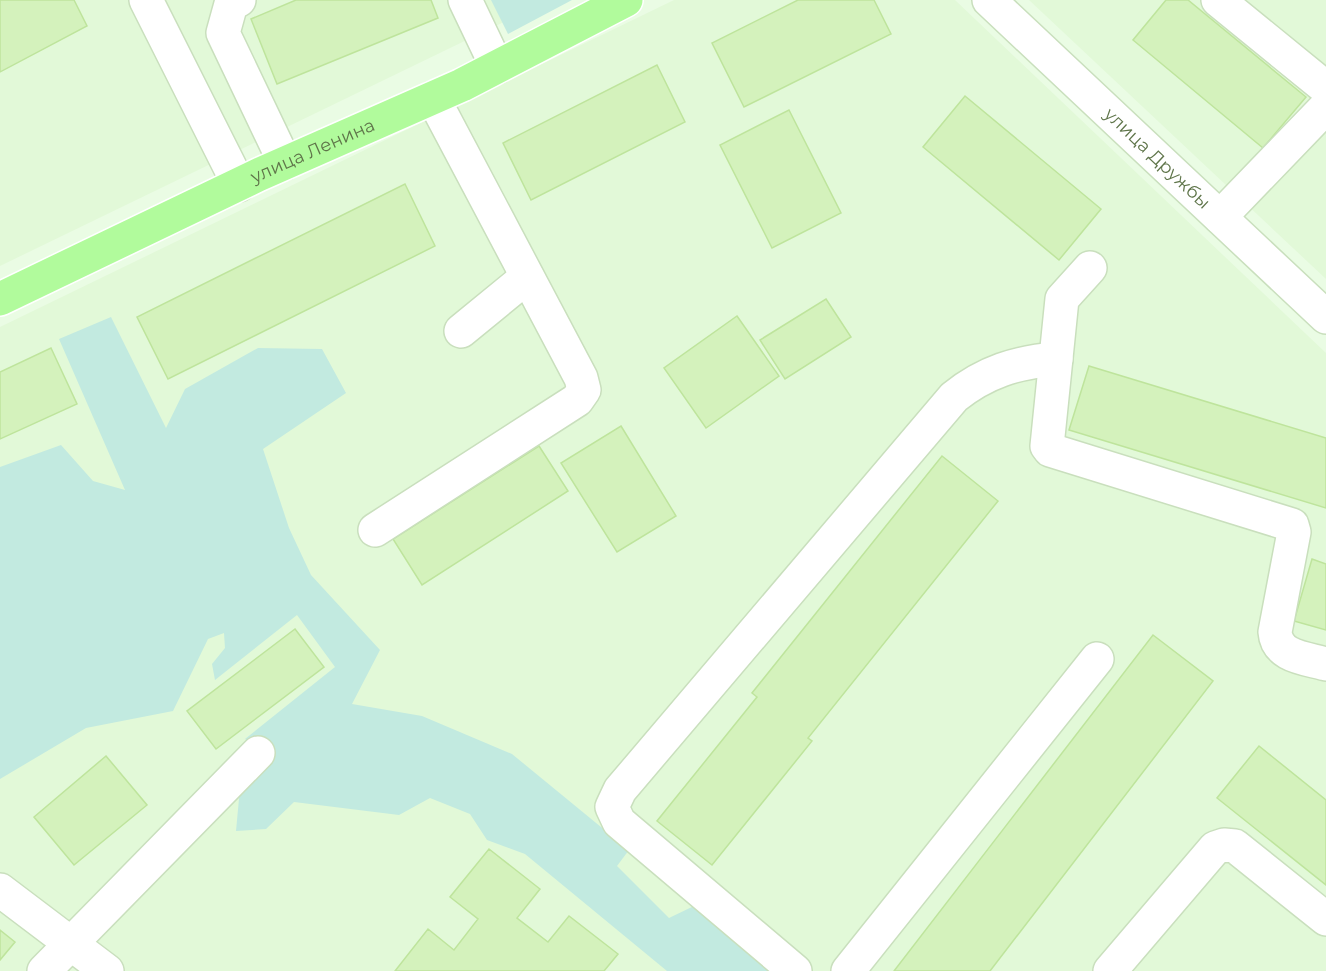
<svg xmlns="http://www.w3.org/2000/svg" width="1326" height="971" viewBox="0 0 1326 971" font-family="Montserrat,sans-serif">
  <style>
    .residential { fill: #e2f9d8 }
    .green { fill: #c2eae0 }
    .building { fill: #d4f2bc; stroke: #bee49c; stroke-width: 1.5 }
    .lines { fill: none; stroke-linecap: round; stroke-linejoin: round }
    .minor-casing { stroke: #c9dfbd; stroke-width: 36 }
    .major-casing { stroke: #fff; stroke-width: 36 }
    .minor { stroke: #fff; stroke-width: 33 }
    .major { stroke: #b1fb9c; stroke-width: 33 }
    .labels { text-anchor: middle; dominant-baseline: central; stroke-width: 4.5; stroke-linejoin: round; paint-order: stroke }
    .street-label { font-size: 18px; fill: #5f754a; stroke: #efffea }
  </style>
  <rect width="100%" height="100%" fill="#eafce4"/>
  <!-- residential -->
  <path class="residential" d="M 0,0 L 549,0 L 0,266 Z
    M 674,0 L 955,0 L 1326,353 L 1326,971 L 0,971 L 0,327 Z
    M 1029,0 L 1326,0 L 1326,279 Z"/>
  <!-- green -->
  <path class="green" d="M 491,0 L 572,0 L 508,34 Z
    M 111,317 L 166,428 L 185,389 L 258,348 L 322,349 L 346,393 L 263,449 L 289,528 L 311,575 L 380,650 L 352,704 L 422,716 L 512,754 L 629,850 L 617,866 L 669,918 L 696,905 L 781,971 L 667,971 L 525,854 L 487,840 L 470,814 L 430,798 L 399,815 L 294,802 L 266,829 L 236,831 L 240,788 L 273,755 L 245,739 L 335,667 L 297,615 L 215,680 L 212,664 L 225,648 L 224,633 L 208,639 L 173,711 L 86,728 L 0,779 L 0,467 L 61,445 L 93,481 L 125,490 L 59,339 Z"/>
  <!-- building -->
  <path class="building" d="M 0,0 L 74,0 L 87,26 L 0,72 Z
    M 296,0 L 431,0 L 438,18 L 277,84 L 251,19 Z
    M 798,0 L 874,0 L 891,34 L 744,107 L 712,43 Z
    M 1166,0 L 1188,0 L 1306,97 L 1263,148 L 1133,40 Z
    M 657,65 L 685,122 L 531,200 L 503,143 Z
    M 965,96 L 1101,209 L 1059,260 L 923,147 Z
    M 789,110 L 841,213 L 772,248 L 720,145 Z
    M 405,184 L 435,246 L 168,379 L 137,317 Z
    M 826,299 L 851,337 L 785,379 L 760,340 Z
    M 737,316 L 779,376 L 706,428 L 664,368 Z
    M 51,348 L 77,404 L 0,439 L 0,372 Z
    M 1089,366 L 1326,438 L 1326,508 L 1069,430 Z
    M 621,426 L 676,516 L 617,552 L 561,463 Z
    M 539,446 L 568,491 L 422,585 L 393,539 Z
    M 942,456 L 998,501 L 808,738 L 812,741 L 712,865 L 657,821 L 757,697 L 752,693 Z
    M 1312,559 L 1326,564 L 1326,630 L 1294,621 Z
    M 295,629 L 324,667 L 216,749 L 187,711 Z
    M 1153,635 L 1213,681 L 990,971 L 894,971 Z
    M 1259,746 L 1326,800 L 1326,885 L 1217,798 Z
    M 106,756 L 147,805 L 74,865 L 34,817 Z
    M 489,849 L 540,889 L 517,918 L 548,942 L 569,916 L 618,954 L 604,971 L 395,971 L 428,929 L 454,950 L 478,919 L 450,897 Z
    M 0,930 L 15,942 L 0,960 Z"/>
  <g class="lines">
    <defs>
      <g id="minor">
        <path d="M 146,0 L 239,185"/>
        <path d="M 239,0 L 231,4 L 223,33 L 285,163"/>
        <path d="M 465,0 L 497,67"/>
        <path id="s1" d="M 989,0 L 1326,317"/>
        <path d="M 1218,0 L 1326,88"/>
        <path d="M 1220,217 L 1326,107"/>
        <path d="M 1090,268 L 1062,299 L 1047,446 L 1050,450 L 1292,525 L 1294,532 L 1275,632 C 1277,657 1305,658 1326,664"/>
        <path d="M 461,331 L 527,277"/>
        <path d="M 375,530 L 577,400 L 584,390 L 581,378 L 433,98"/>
        <path d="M 0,890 L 107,971"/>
        <path d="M 44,971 L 258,753"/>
        <path d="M 795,971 L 619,822 L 612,807 L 620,790 L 954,397 C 985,372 1017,362 1056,359"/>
        <path d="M 848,971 L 1097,659"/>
        <path d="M 1110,971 L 1215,848 L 1224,845 L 1235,846 L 1326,919"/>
      </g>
      <g id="major">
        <path id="s2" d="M 0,299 L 258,175 L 462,85 L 626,0"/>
      </g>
    </defs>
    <!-- minor casing -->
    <use href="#minor" class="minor-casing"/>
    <!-- major casing -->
    <use href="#major" class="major-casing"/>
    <!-- minor -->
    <use href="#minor" class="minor"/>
    <!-- major -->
    <use href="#major" class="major"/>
  </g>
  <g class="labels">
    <!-- street labels -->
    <g class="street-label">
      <text stroke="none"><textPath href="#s2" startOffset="346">улица Ленина</textPath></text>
      <text stroke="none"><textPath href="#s1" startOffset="231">улица Дружбы</textPath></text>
    </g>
  </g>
</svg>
